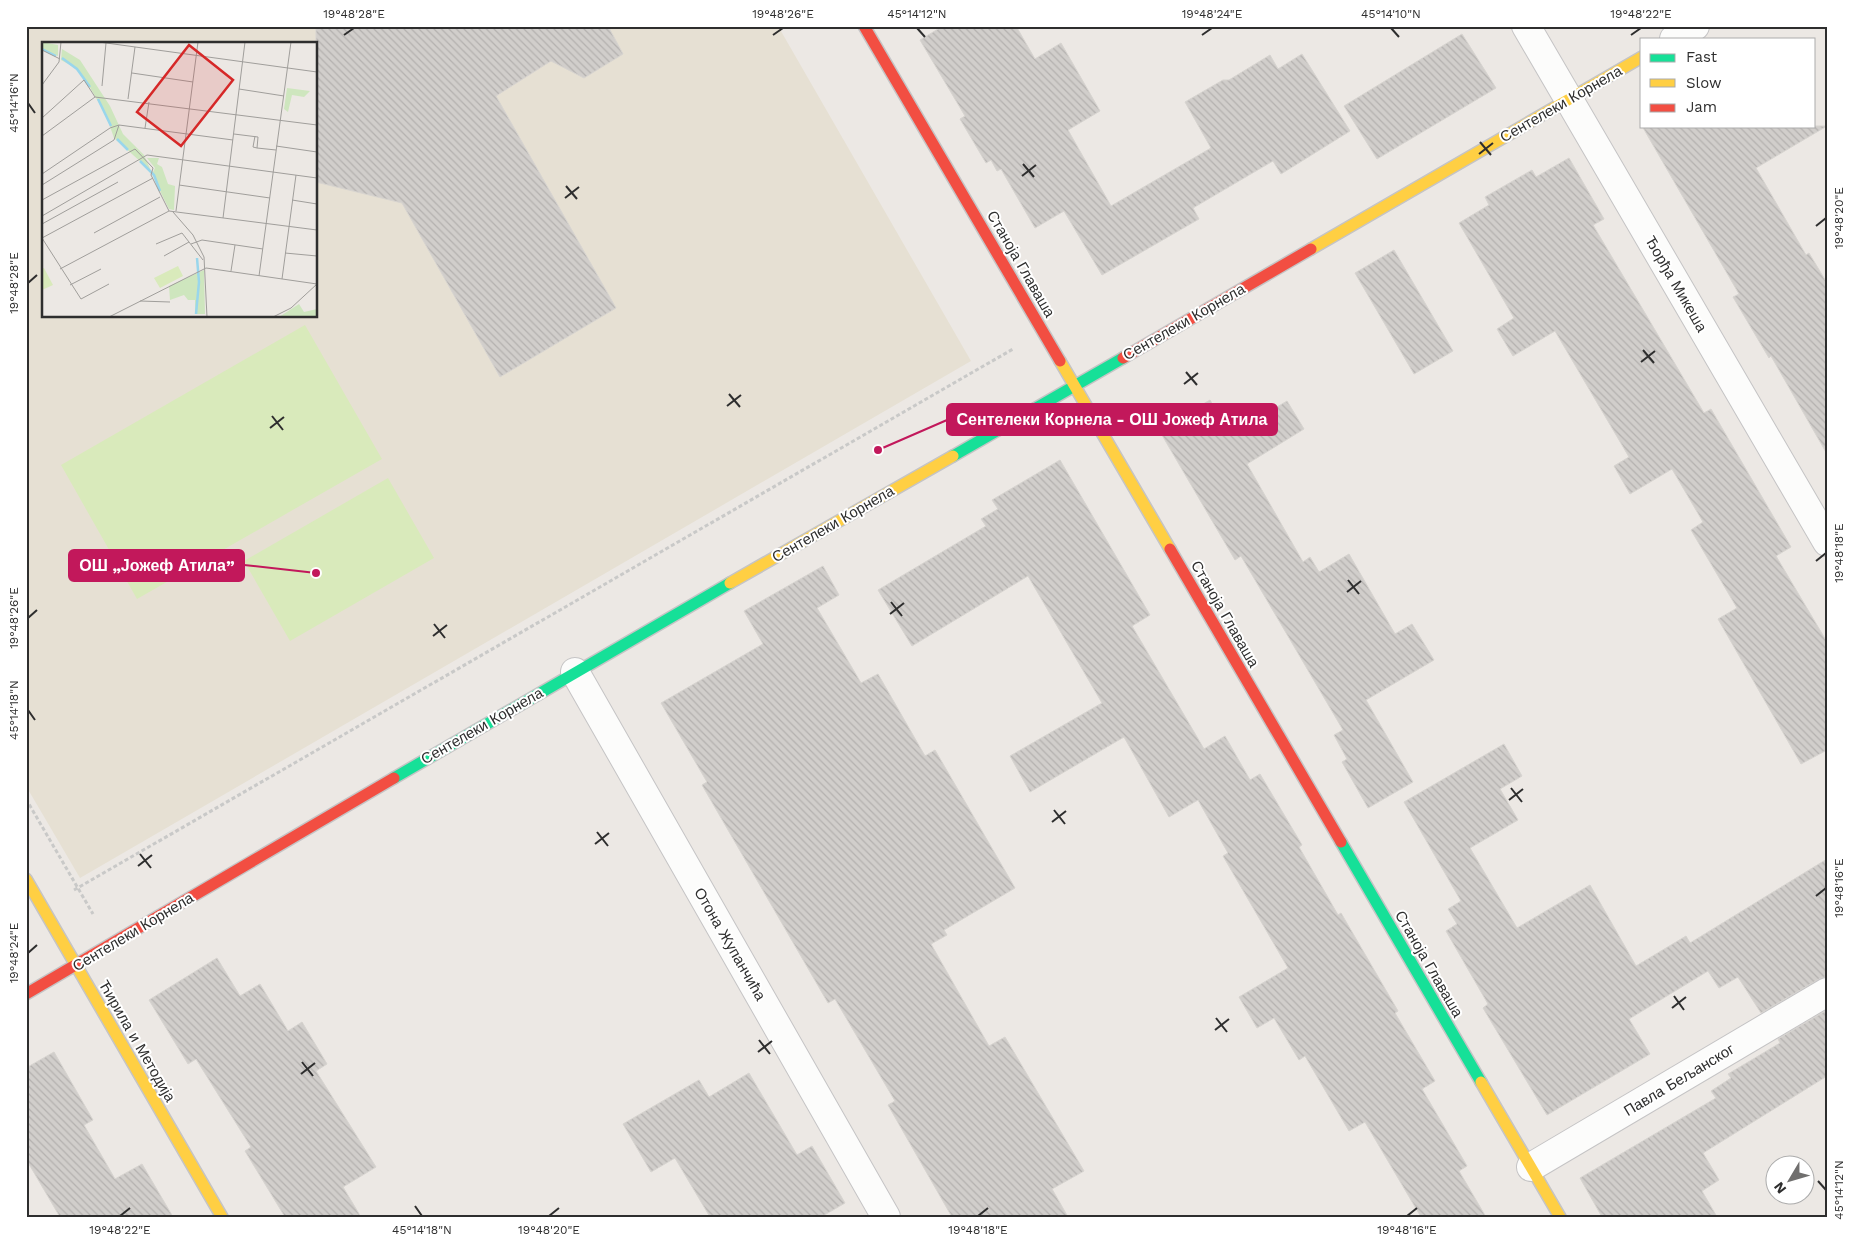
<svg xmlns="http://www.w3.org/2000/svg" width="1853" height="1243" viewBox="0 0 1853 1243" font-family="'Work Sans',sans-serif">
  <style>
    .education { fill: #e6e0d3; fill-rule: evenodd }
    .pitch { fill: #d9eabb }
    .building { fill: url(#building-back-hatch); stroke: #d7d4d0 }
    .lines { fill: none; stroke-linecap: round; stroke-linejoin: round }
    .street-casing { stroke: #c5c4c5; stroke-width: 30 }
    .fast-casing { stroke: #c5c4c5; stroke-width: 14 }
    .slow-casing { stroke: #c5c4c5; stroke-width: 14 }
    .jam-casing { stroke: #c5c4c5; stroke-width: 14 }
    .path { stroke: #c9c9c8; stroke-width: 3; stroke-dasharray: 4 2.5; stroke-linecap: butt }
    .street { stroke: #fcfcfb; stroke-width: 28 }
    .fast { stroke: #16e098; stroke-width: 11 }
    .slow { stroke: #ffcf43; stroke-width: 11 }
    .jam { stroke: #f24e42; stroke-width: 11 }
    .ticks { fill: none; stroke: #2e2e2e; stroke-width: 2 }
    .labels { text-anchor: middle; dominant-baseline: central; stroke-width: 4; stroke-linejoin: round; paint-order: stroke }
    .street-label { font-size: 15px; fill: #2e2e2e; stroke: #fff }
    .inset-river { fill: none; stroke: #99d6ec; stroke-width: 2.5 }
    .inset-road { fill: none; stroke: #a09e9b; stroke-width: 1 }
    .view { fill: #d62828; fill-opacity: 0.15; stroke: #d62828; stroke-width: 2.5 }
    .inset-edge { fill: none; stroke: #2e2e2e; stroke-width: 2.5 }
    .leader { fill: none; stroke: #c2185b; stroke-width: 2 }
    .callout-dot { fill: #c2185b; stroke: #fff; stroke-width: 2 }
    .callout { fill: #c2185b; stroke: #c2185b; stroke-width: 2 }
    .callout-label { font-size: 16px; text-anchor: middle; font-weight: bold; fill: #fff }
    .neatline { fill: none; stroke: #2e2e2e; stroke-width: 2 }
    .ticks-label { font-size: 12px; text-anchor: middle; fill: #2e2e2e }
  </style>
  <defs>
    <pattern id="building-back-hatch" width="6" height="6" patternUnits="userSpaceOnUse" patternTransform="scale(1.25)"><rect width="6" height="6" fill="#d1cecb"/><path d="M-1 5l2 2M0 0l6 6M5-1l2 2" fill="none" stroke="#b4b1af"/></pattern>
  </defs>
  <rect width="100%" height="100%" fill="#ece8e4"/>
  <!-- education -->
  <path class="education" d="M 26,26 L 778,26 L 971,361 L 80,878 L 26,786 ZM 44,44 L 316,44 L 316,316 L 44,316 Z"/>
  <!-- pitch -->
  <path class="pitch" d="M 305,325 L 382,459 L 137,599 L 61,465 Z
    M 388,478 L 434,558 L 290,641 L 244,561 Z"/>
  <!-- building -->
  <path class="building" d="M 316,26 L 608,26 L 623,54 L 584,78 L 551,61 L 496,96 L 616,308 L 500,377 L 402,203 L 316,182 Z
    M 943,26 L 1016,26 L 1035,59 L 1061,43 L 1100,111 L 1068,130 L 1111,206 L 1211,148 L 1185,102 L 1223,80 L 1229,80 L 1270,55 L 1278,69 L 1302,54 L 1350,131 L 1281,174 L 1273,161 L 1193,208 L 1199,219 L 1102,275 L 1064,211 L 1035,228 L 1001,169 L 997,171 L 991,160 L 986,163 L 960,119 L 965,116 L 920,40 Z
    M 1462,34 L 1496,88 L 1377,159 L 1344,106 Z
    M 1642,126 L 1827,126 L 1756,168 L 1806,255 L 1809,253 L 1827,283 L 1827,454 L 1771,356 L 1769,358 L 1733,297 L 1739,294 Z
    M 1569,158 L 1604,219 L 1593,225 L 1704,413 L 1711,409 L 1791,547 L 1776,556 L 1827,642 L 1827,750 L 1801,764 L 1718,619 L 1737,608 L 1691,530 L 1703,522 L 1672,469 L 1630,494 L 1614,466 L 1629,457 L 1555,331 L 1513,356 L 1497,329 L 1514,318 L 1459,223 L 1489,205 L 1485,197 L 1532,170 L 1536,177 Z
    M 1394,250 L 1453,351 L 1414,374 L 1355,273 Z
    M 1210,400 L 1230,435 L 1287,401 L 1304,429 L 1247,464 L 1303,562 L 1310,557 L 1319,572 L 1349,554 L 1395,634 L 1412,624 L 1434,660 L 1366,700 L 1413,782 L 1368,808 L 1342,762 L 1347,759 L 1334,735 L 1343,730 L 1241,556 L 1235,560 L 1159,430 Z
    M 1060,460 L 1150,615 L 1132,626 L 1204,749 L 1225,736 L 1250,780 L 1260,774 L 1302,845 L 1299,847 L 1338,915 L 1341,913 L 1398,1011 L 1395,1013 L 1435,1081 L 1422,1089 L 1467,1166 L 1459,1171 L 1486,1217 L 1421,1217 L 1365,1122 L 1349,1131 L 1305,1056 L 1299,1060 L 1274,1018 L 1257,1028 L 1239,997 L 1288,968 L 1223,856 L 1228,853 L 1198,800 L 1169,817 L 1124,737 L 1030,792 L 1010,756 L 1102,703 L 1028,576 L 912,646 L 878,590 L 986,526 L 981,519 L 998,509 L 992,500 Z
    M 823,566 L 839,595 L 817,608 L 861,683 L 878,674 L 925,756 L 935,750 L 1015,888 L 944,930 L 947,935 L 931,944 L 989,1046 L 1005,1037 L 1084,1171 L 1052,1189 L 1068,1217 L 952,1217 L 888,1105 L 895,1101 L 835,999 L 828,1003 L 702,785 L 707,782 L 661,703 L 763,644 L 744,611 Z
    M 1504,744 L 1522,776 L 1500,789 L 1518,820 L 1470,848 L 1517,928 L 1590,885 L 1636,966 L 1686,936 L 1690,943 L 1827,859 L 1827,976 L 1819,979 L 1761,1013 L 1738,977 L 1719,988 L 1708,971 L 1629,1019 L 1650,1054 L 1547,1115 L 1483,1008 L 1488,1004 L 1446,931 L 1457,924 L 1448,909 L 1461,901 L 1404,802 Z
    M 217,958 L 240,996 L 260,984 L 288,1031 L 302,1022 L 327,1064 L 316,1071 L 376,1167 L 343,1187 L 361,1217 L 285,1217 L 245,1151 L 251,1147 L 196,1059 L 188,1064 L 149,1000 Z
    M 1827,1010 L 1827,1076 L 1703,1153 L 1719,1180 L 1702,1191 L 1717,1217 L 1602,1217 L 1580,1178 L 1716,1098 L 1711,1091 L 1731,1078 L 1728,1074 L 1780,1043 L 1778,1039 Z
    M 54,1052 L 93,1120 L 84,1125 L 115,1179 L 142,1164 L 173,1217 L 60,1217 L 26,1159 L 26,1068 Z
    M 749,1073 L 797,1155 L 812,1146 L 845,1203 L 821,1217 L 710,1217 L 675,1158 L 651,1172 L 623,1124 L 699,1080 L 709,1097 Z"/>
  <g class="lines">
    <defs>
      <path id="street" d="M 1526,26 L 1827,542
        M 1674,39 L 1695,26
        M 575,672 L 886,1217
        M 1531,1167 L 1827,992"/>
      <path id="fast" d="M 953,456 L 1123,358
        M 394,778 L 730,583
        M 1341,842 L 1481,1082"/>
      <path id="slow" d="M 1311,249 L 1642,57
        M 1060,361 L 1170,549
        M 730,583 L 953,456
        M 26,879 L 222,1217
        M 1481,1082 L 1560,1217"/>
      <path id="jam" d="M 864,26 L 1060,361
        M 1123,358 L 1311,249
        M 1170,549 L 1341,842
        M 26,994 L 394,778"/>
    </defs>
    <!-- street casing -->
    <use href="#street" class="street-casing"/>
    <!-- fast casing -->
    <use href="#fast" class="fast-casing"/>
    <!-- slow casing -->
    <use href="#slow" class="slow-casing"/>
    <!-- jam casing -->
    <use href="#jam" class="jam-casing"/>
    <!-- path -->
    <path class="path" d="M 26,799 L 93,914
      M 74,890 L 1013,349"/>
    <!-- street -->
    <use href="#street" class="street"/>
    <!-- fast -->
    <use href="#fast" class="fast"/>
    <!-- slow -->
    <use href="#slow" class="slow"/>
    <!-- jam -->
    <use href="#jam" class="jam"/>
  </g>
  <!-- ticks -->
  <path class="ticks" d="M 917,28 L 925,37M 1391,28 L 1399,37M 344,35 L 354,28M 773,35 L 783,28M 1202,35 L 1212,28M 1631,35 L 1641,28M 28,103 L 35,113M 1480,142 L 1491,155M 1479,154 L 1493,143M 1023,164 L 1034,177M 1022,176 L 1036,165M 566,186 L 577,199M 565,198 L 579,187M 1816,226 L 1826,218M 28,283 L 37,275M 1643,350 L 1654,363M 1641,362 L 1655,351M 1186,372 L 1197,385M 1184,384 L 1198,373M 729,394 L 740,407M 727,406 L 741,395M 272,416 L 283,430M 270,428 L 284,417M 1816,561 L 1826,553M 1348,580 L 1359,594M 1347,592 L 1361,581M 891,602 L 902,616M 890,614 L 904,603M 28,618 L 37,610M 434,624 L 445,638M 433,636 L 447,625M 28,710 L 35,720M 1511,788 L 1522,802M 1509,800 L 1523,789M 1054,810 L 1065,824M 1052,822 L 1066,811M 597,832 L 608,846M 595,844 L 609,833M 140,854 L 151,868M 138,866 L 152,855M 1816,896 L 1826,888M 28,953 L 37,945M 1674,996 L 1684,1010M 1672,1008 L 1686,997M 1216,1018 L 1227,1032M 1215,1030 L 1229,1019M 759,1040 L 770,1054M 758,1052 L 772,1041M 302,1062 L 313,1076M 301,1074 L 315,1063M 1818,1181 L 1826,1190M 415,1206 L 422,1216M 120,1216 L 130,1208M 549,1216 L 559,1208M 978,1216 L 988,1208M 1407,1216 L 1417,1208"/>
  <g class="labels">
    <!-- street labels -->
    <g class="street-label">
      <text transform="translate(1561 104) rotate(-30)">Сентелеки Корнела</text>
      <text transform="translate(1021 264) rotate(60)">Станоја Главаша</text>
      <text transform="translate(1676 284) rotate(60)">Ђорђа Микеша</text>
      <text transform="translate(1184 322) rotate(-30)">Сентелеки Корнела</text>
      <text transform="translate(833 524) rotate(-30)">Сентелеки Корнела</text>
      <text transform="translate(1225 614) rotate(60)">Станоја Главаша</text>
      <text transform="translate(482 726) rotate(-30)">Сентелеки Корнела</text>
      <text transform="translate(133 932) rotate(-31)">Сентелеки Корнела</text>
      <text transform="translate(730 944) rotate(60)">Отона Жупанчића</text>
      <text transform="translate(1429 964) rotate(60)">Станоја Главаша</text>
      <text transform="translate(137 1041) rotate(60)">Ћирила и Методија</text>
      <text transform="translate(1679 1080) rotate(-31)">Павла Бељанског</text>
    </g>
  </g>
  <!-- overview -->
  <g transform="translate(42 42)">
    <rect width="275" height="275" fill="#ece8e4"/>
    <path d="M 0,0 L 16,3 L 16,14 L 0,7 ZM 20,7 L 38,18 L 68,64 L 81,92 L 102,113 L 109,129 L 72,96 L 64,73 L 47,44 L 35,27 L 19,18 ZM 105,116 L 117,116 L 115,122 L 120,125 L 126,142 L 133,144 L 132,168 L 127,167 L 120,153 L 110,132 L 113,126 ZM 162,228 L 163,272 L 153,272 L 153,258 L 146,258 L 142,253 L 128,258 L 127,244 ZM 257,262 L 262,270 L 275,267 L 275,275 L 237,275 Z" fill="#cee6be"/>
    <path d="M 245,46 L 268,49 L 262,55 L 250,53 L 246,70 L 242,67 Z" fill="#cee6be"/>
    <path d="M 136,224 L 141,234 L 118,246 L 112,236 ZM 2,226 L 11,243 L 0,248 L 0,227 Z" fill="#d9eabb"/>
    <path class="inset-river" d="M 0,7 L 14,14M 20,16 L 35,27 L 48,45M 56,57 L 69,84M 75,97 L 86,108M 98,119 L 112,133 L 118,149M 154,272 L 157,240 L 155,216"/>
    <path class="inset-road" d="M 57,0 L 275,30M 0,8 L 18,17M 90,31 L 151,40M 0,43 L 17,20 L 19,0M 60,44 L 64,1M 197,47 L 242,54M 53,55 L 275,83M 86,57 L 93,5M 0,76 L 42,38 L 53,55M 103,86 L 107,60M 192,92 L 216,95 L 215,106 L 234,108M 0,94 L 53,55M 213,94 L 211,105 L 215,106M 234,104 L 275,110M 0,132 L 68,86 L 77,83 L 191,98M 0,143 L 72,98 L 77,83M 137,143 L 228,156M 0,158 L 93,107 L 111,126 L 109,133 L 127,169M 250,158 L 275,162M 127,169 L 275,188M 134,169 L 156,0M 131,170 L 151,193 L 162,215 L 165,275M 0,174 L 105,113 L 275,136M 181,176 L 203,0M 0,182 L 76,140M 52,191 L 118,155M 0,196 L 111,136M 0,196 L 39,257 L 67,242M 114,202 L 140,191 L 161,218M 149,202 L 160,198 L 221,207M 243,211 L 275,214M 122,214 L 147,200M 18,227 L 127,169M 189,229 L 193,203M 217,234 L 249,0M 240,237 L 254,133M 28,243 L 59,227M 98,259 L 128,260M 67,275 L 164,226 L 275,242M 231,275 L 249,266 L 275,242"/>
    <path class="view" d="M 147,3 L 191,38 L 139,104 L 95,70 Z"/>
    <rect width="275" height="275" class="inset-edge"/>
  </g>
  <!-- callouts -->
  <path class="leader" d="M878 450L947 420M316 573L244 565"/>
  <g class="callout-dot">
    <circle cx="878" cy="450" r="5"/>
    <circle cx="316" cy="573" r="5"/>
  </g>
  <g class="callout">
    <rect x="947" y="404" width="330" height="31" rx="5"/>
    <rect x="69" y="550" width="175" height="31" rx="5"/>
  </g>
  <g class="callout-label">
    <text x="1112" y="425">Сентелеки Корнела - ОШ Јожеф Атила</text>
    <text x="157" y="571">ОШ „Јожеф Атила”</text>
  </g>
  <!-- border -->
  <rect width="1853" height="1243" fill="none" stroke="#ffffff" stroke-width="55"/>
  <!-- legend -->
  <rect x="1640" y="38" width="175" height="90" fill="#ffffff" stroke="#ababab"/>
  <rect x="1650" y="54" width="25" height="8" fill="#16e098" stroke="#ababab"/>
  <text x="1686" y="62" font-size="15" fill="#2e2e2e">Fast</text>
  <rect x="1650" y="79" width="25" height="8" fill="#ffcf43" stroke="#ababab"/>
  <text x="1686" y="88" font-size="15" fill="#2e2e2e">Slow</text>
  <rect x="1650" y="104" width="25" height="8" fill="#f24e42" stroke="#ababab"/>
  <text x="1686" y="112" font-size="15" fill="#2e2e2e">Jam</text>
  <!-- north arrow -->
  <g transform="translate(1790 1180) rotate(232)"><circle r="24" fill="#ffffff" stroke="#ababab"/>
  <path d="M0-4L9 19L0 12L-9 19Z" fill="#706f6e"/>
  <text y="-8" font-size="14" font-weight="bold" text-anchor="middle" fill="#2e2e2e">N</text>
  </g>
  <rect x="28" y="28" width="1798" height="1188" class="neatline"/>
  <g class="ticks-label">
    <text x="354" y="18">19°48'28"E</text>
    <text x="783" y="18">19°48'26"E</text>
    <text x="917" y="18">45°14'12"N</text>
    <text x="1212" y="18">19°48'24"E</text>
    <text x="1391" y="18">45°14'10"N</text>
    <text x="1641" y="18">19°48'22"E</text>
    <text transform="translate(14 103) rotate(-90)" y="4">45°14'16"N</text>
    <text transform="translate(1839 218) rotate(-90)" y="4">19°48'20"E</text>
    <text transform="translate(14 283) rotate(-90)" y="4">19°48'28"E</text>
    <text transform="translate(1839 553) rotate(-90)" y="4">19°48'18"E</text>
    <text transform="translate(14 618) rotate(-90)" y="4">19°48'26"E</text>
    <text transform="translate(14 710) rotate(-90)" y="4">45°14'18"N</text>
    <text transform="translate(1839 888) rotate(-90)" y="4">19°48'16"E</text>
    <text transform="translate(14 953) rotate(-90)" y="4">19°48'24"E</text>
    <text transform="translate(1839 1190) rotate(-90)" y="4">45°14'12"N</text>
    <text x="120" y="1234">19°48'22"E</text>
    <text x="422" y="1234">45°14'18"N</text>
    <text x="549" y="1234">19°48'20"E</text>
    <text x="978" y="1234">19°48'18"E</text>
    <text x="1407" y="1234">19°48'16"E</text>
  </g>
</svg>
